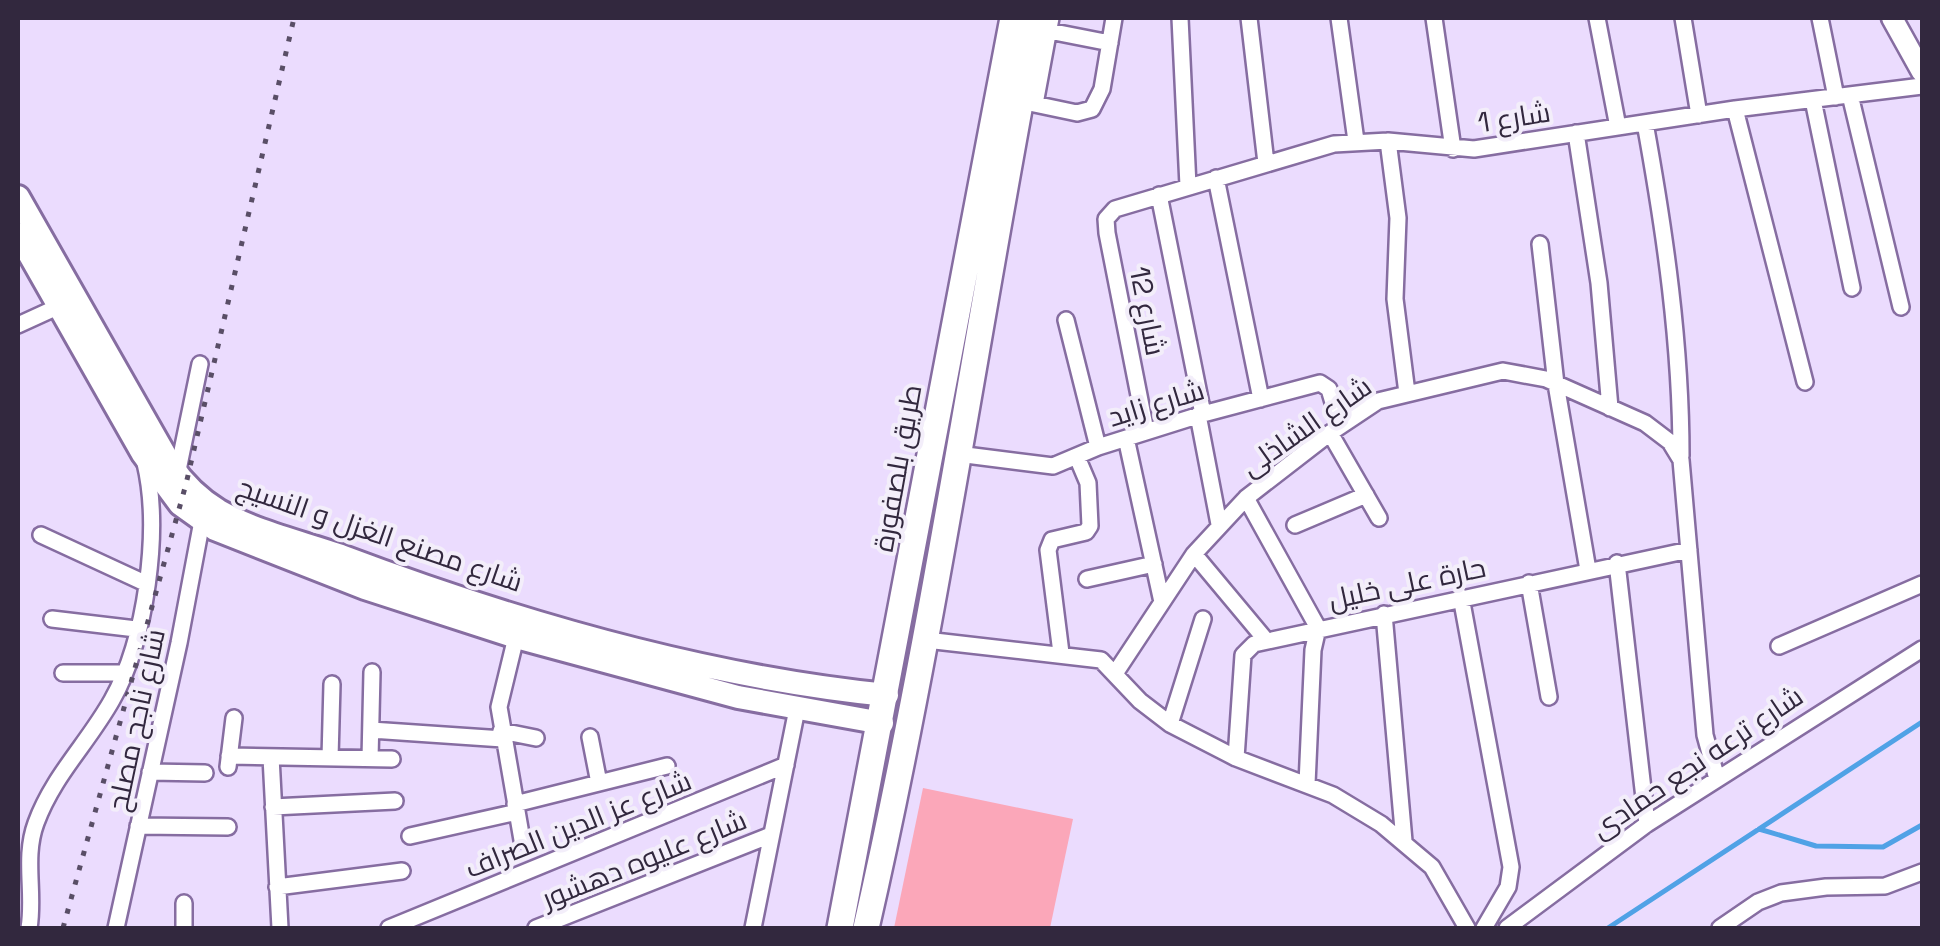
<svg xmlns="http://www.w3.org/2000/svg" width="1940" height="946" viewBox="0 0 1940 946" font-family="'Space Grotesk',Cairo,sans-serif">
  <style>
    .green { fill: #fba7b9 }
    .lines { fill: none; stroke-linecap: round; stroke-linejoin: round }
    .stream { stroke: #50a2e6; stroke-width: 5 }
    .minor-casing { stroke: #866da1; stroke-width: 20 }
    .tertiary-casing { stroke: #866da1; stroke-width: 25 }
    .secondary-casing { stroke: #866da1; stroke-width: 28 }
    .primary-casing { stroke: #866da1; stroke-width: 30 }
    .minor { stroke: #fff; stroke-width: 15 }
    .tertiary { stroke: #fff; stroke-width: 20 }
    .secondary { stroke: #fff; stroke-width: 22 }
    .primary { stroke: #fff; stroke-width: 25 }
    .rail { stroke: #594e66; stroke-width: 5; stroke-dasharray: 5 10; stroke-linecap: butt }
    .labels { text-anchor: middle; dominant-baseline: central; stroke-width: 8; stroke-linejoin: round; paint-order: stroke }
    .street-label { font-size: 28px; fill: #32283e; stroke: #f3eefa }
  </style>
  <rect width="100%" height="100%" fill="#ebdcfe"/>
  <!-- green -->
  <path class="green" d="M 923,788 L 1073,819 L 1050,928 L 894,928 Z"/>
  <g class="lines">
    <!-- stream -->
    <path class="stream" d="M 1759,829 L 1816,846 L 1883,847 L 1922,825
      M 1608,928 L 1922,722"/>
    <defs>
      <path id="minor" d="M 1180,18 L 1188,186
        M 1249,18 L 1266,163
        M 1339,18 L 1356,141
        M 1434,18 L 1453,149
        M 1597,18 L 1618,127
        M 1683,18 L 1699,115
        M 1820,18 L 1836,97
        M 1049,31 L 1110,43
        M 1850,95 L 1901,307
        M 1813,100 L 1852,288
        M 1020,101 L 1077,113 L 1092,109 L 1102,89 L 1114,18
        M 1035,104 L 1051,18
        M 1735,109 L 1805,382
        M 1645,123 C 1665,233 1681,344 1681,456
        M 1576,133 L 1599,283 L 1610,408
        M 1388,141 L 1398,218 L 1395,299 L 1407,393
        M 1216,178 L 1261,399
        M 1159,195 L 1203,414
        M 1540,244 L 1556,384 L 1588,570
        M 1066,320 L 1098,447
        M 18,325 L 64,304
        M 1198,415 L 1219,524
        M 1146,431 L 1107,233 L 1106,219 L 1115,209 L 1334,144 L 1388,141 L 1474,149 L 1735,109 L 1922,86
        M 1330,433 L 1379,518
        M 1126,438 L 1162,602
        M 958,454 L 1053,466 L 1098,447 L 1203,414 L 1320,383 L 1329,389 L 1340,426
        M 177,475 L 200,364
        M 1246,498 L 1318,628 L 1313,650 L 1307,784
        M 1295,525 L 1366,495
        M 41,535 L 147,584
        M 1194,554 L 1265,639
        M 1617,563 L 1647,824
        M 1087,579 L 1154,564
        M 1529,583 L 1549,697
        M 1461,597 L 1511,867 L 1508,887 L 1484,928
        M 1384,614 L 1404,841
        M 52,619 L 136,629
        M 516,637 L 499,707 L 522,840
        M 926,640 L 1101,660 L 1140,701 L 1170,724 L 1236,758 L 1333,795 L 1381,824 L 1432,867 L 1467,928
        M 1779,646 L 1922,584
        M 1061,653 L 1048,550 L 1052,540 L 1086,532 L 1090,526 L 1088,483 L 1077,457
        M 1116,672 L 1194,554 L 1246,498 L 1330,433 L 1378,401 L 1503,371 L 1546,379 L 1645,423 L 1670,442 L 1681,460 L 1705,735 L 1717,779
        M 63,673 L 125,673
        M 1170,724 L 1203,619
        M 371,730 L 503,739
        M 501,731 L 536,738
        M 590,737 L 599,783
        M 229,756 L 392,759
        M 271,757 L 280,928
        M 330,758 L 332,684
        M 1236,758 L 1243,655 L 1254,644 L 1689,550
        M 370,759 L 372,672
        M 228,767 L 234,718
        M 150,772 L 205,773
        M 515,804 L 667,766
        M 273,807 L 395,801
        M 138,826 L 228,827
        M 410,836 L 517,812
        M 277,887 L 402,871
        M 184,903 L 184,928
        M 29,928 C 35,893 23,858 36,823 C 53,776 88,743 112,700 C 146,640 161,530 145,463
        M 116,928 L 179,643 L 202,521
        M 389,928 L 786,765
        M 536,928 L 771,835
        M 753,928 L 797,709
        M 1507,928 L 1647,824 L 1922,649
        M 1720,928 L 1758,902 L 1781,893 L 1826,887 L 1885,886 L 1922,872"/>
      <path id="tertiary" d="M 1892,18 L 1922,72"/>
      <path id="secondary" d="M 18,197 L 170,464 C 183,483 199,499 219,511 C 256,532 301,542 341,556 C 511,620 706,677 887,695
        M 18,234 L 143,454 L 180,504 L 215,529 L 365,588 L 516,637 L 738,697 L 882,723"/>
      <path id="primary" d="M 840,928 L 1013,18
        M 866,928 C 935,627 978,321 1036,18"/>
    </defs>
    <!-- minor casing -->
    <use href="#minor" class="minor-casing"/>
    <!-- tertiary casing -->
    <use href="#tertiary" class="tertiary-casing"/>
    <!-- secondary casing -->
    <use href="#secondary" class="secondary-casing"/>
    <!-- primary casing -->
    <use href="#primary" class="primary-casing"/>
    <!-- minor -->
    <use href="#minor" class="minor"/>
    <!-- tertiary -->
    <use href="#tertiary" class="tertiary"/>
    <!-- secondary -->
    <use href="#secondary" class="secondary"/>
    <!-- primary -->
    <use href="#primary" class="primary"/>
    <!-- rail -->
    <path class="rail" d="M 63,928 L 186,484 L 294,18"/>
  </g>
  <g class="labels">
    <!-- street labels -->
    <g class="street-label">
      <text transform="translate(1514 117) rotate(-9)">شارع 1</text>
      <text transform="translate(1148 311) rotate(79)">شارع 12</text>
      <text transform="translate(1156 403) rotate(-17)">شارع زايد</text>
      <text transform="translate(1306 426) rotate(-35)">شارع الشاذلى</text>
      <text transform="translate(897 468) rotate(-80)">طريق بلصفورة</text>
      <text transform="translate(380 534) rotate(19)">شارع مصنع الغزل و النسيج</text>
      <text transform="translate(1407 583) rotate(-12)">حارة على خليل</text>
      <text transform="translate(136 720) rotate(-78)">شارع ناجح مصلح</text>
      <text transform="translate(1697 762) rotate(-34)">شارع ترعه نجع حمادى</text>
      <text transform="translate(578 824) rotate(-22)">شارع عز الدين الصراف</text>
      <text transform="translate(644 859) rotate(-22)">شارع عليوه دهشور</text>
    </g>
  </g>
  <!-- border -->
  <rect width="1940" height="946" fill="none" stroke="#32283e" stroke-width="40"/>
</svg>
